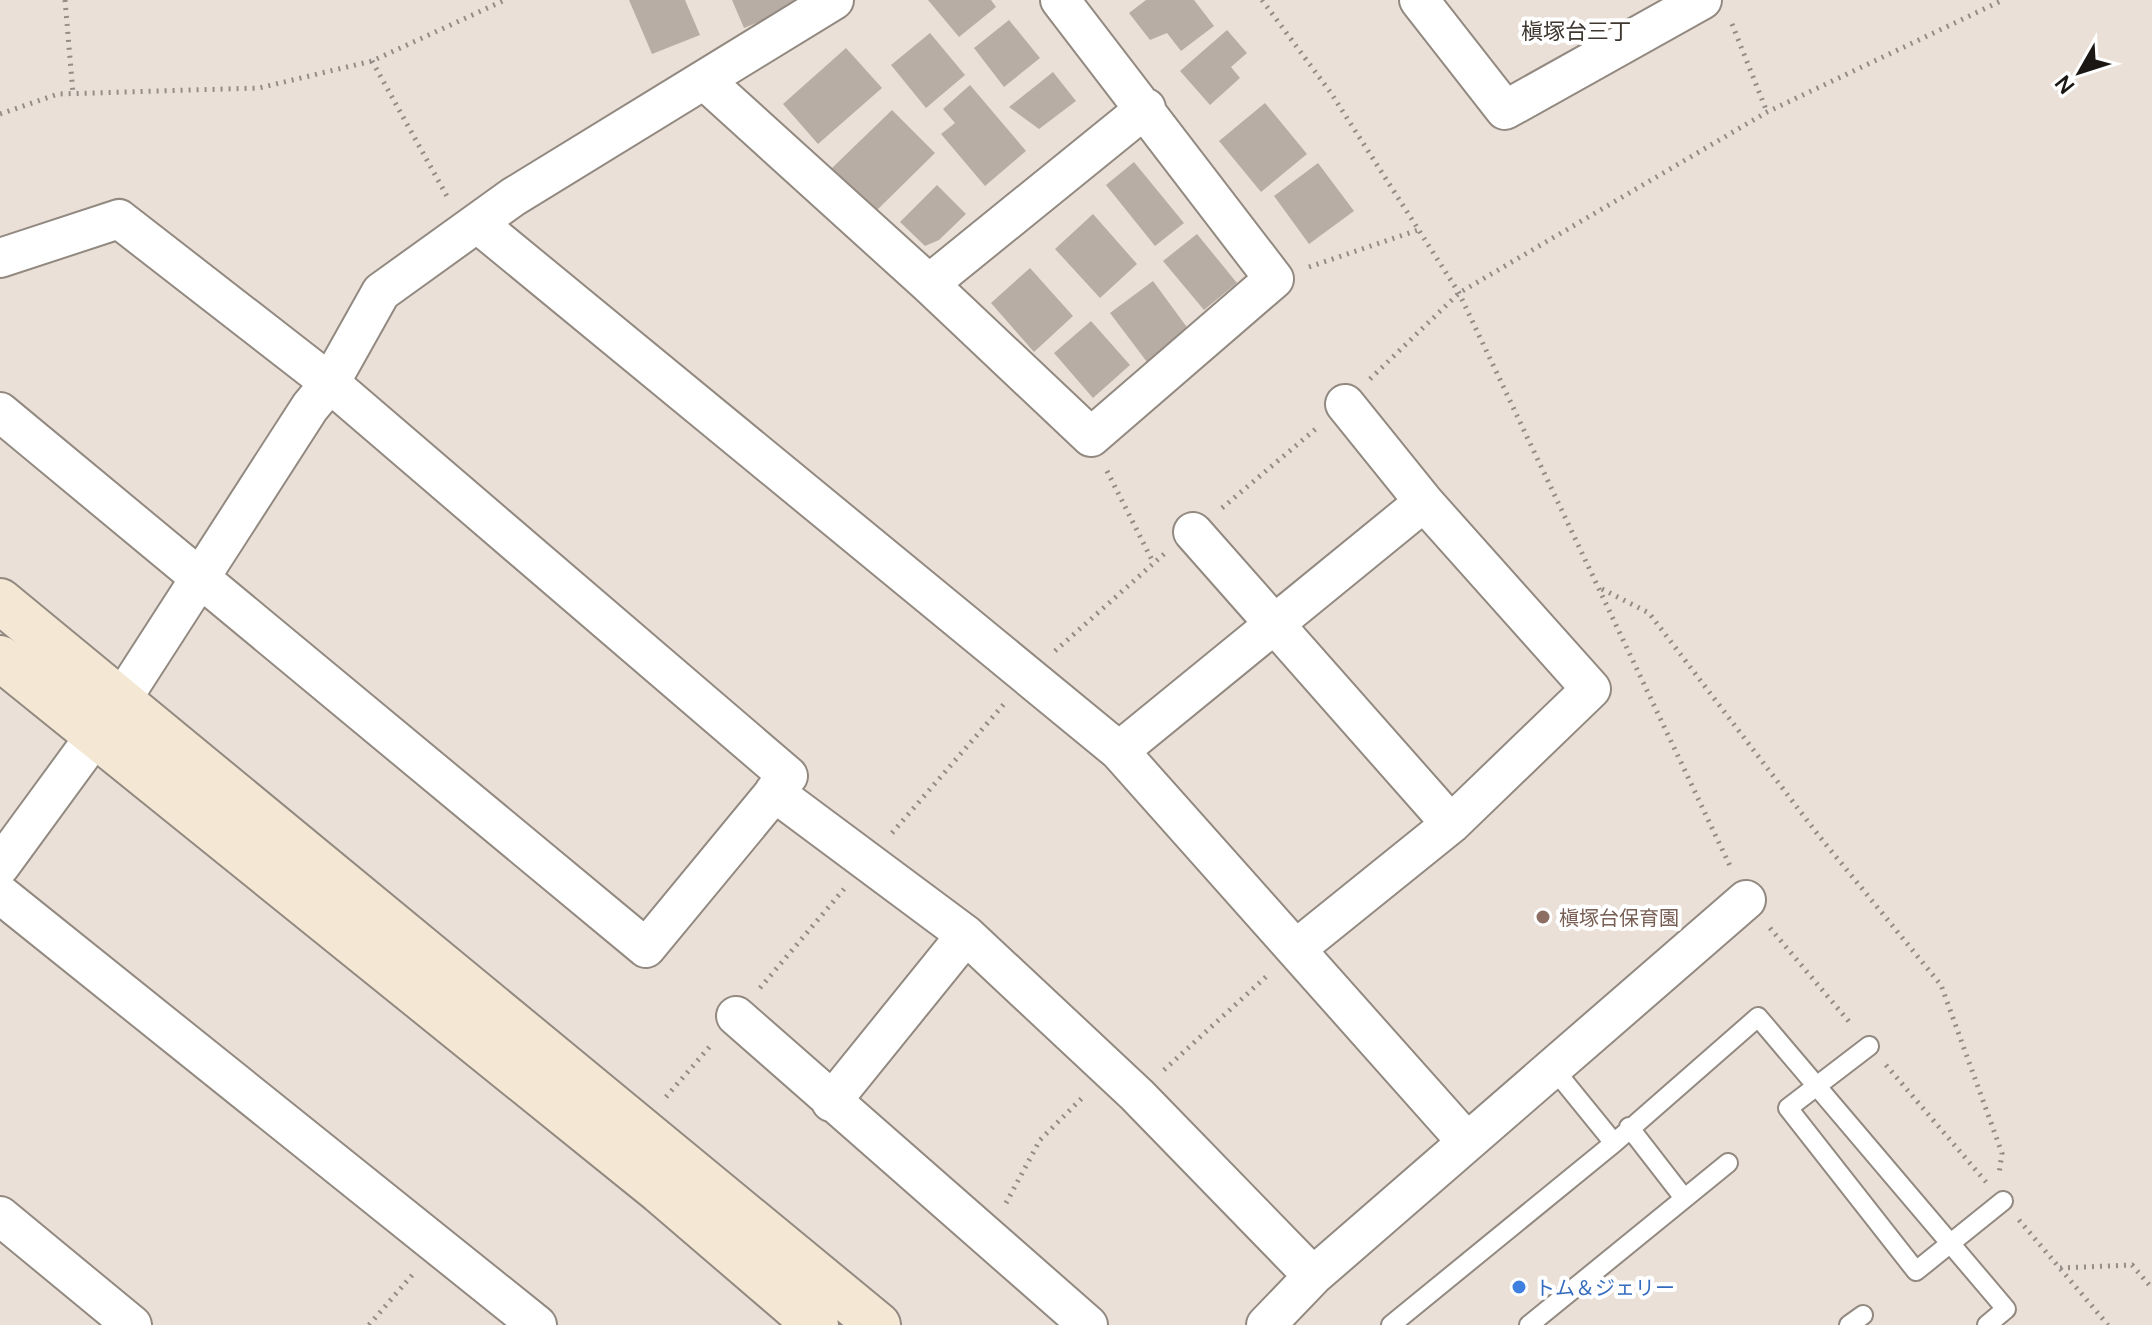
<svg xmlns="http://www.w3.org/2000/svg" width="2152" height="1325" viewBox="0 0 2152 1325" font-family="Manrope,'Noto Sans JP',sans-serif">
  <style>
    .building { fill: #b7ada5 }
    .lines { fill: none; stroke-linecap: round; stroke-linejoin: round }
    .lane-casing { stroke: #928981; stroke-width: 22 }
    .street-casing { stroke: #928981; stroke-width: 42 }
    .secondary-casing { stroke: #928981; stroke-width: 48 }
    .path { stroke: #948c86; stroke-width: 5; stroke-dasharray: 2 6; stroke-linecap: butt }
    .lane { stroke: #fff; stroke-width: 18 }
    .street { stroke: #fff; stroke-width: 38 }
    .secondary { stroke: #f4e7d3; stroke-width: 44 }
    .education-dot { fill: #8d6e63; stroke: #fff; stroke-width: 3 }
    .shop-dot { fill: #3f7fe0; stroke: #fff; stroke-width: 3 }
    .labels { text-anchor: middle; dominant-baseline: central; stroke-width: 8; stroke-linejoin: round; paint-order: stroke }
    .education-label { font-size: 20px; fill: #785e54; stroke: #fff; text-anchor: start }
    .shop-label { font-size: 20px; fill: #366cbe; stroke: #fff; text-anchor: start }
    .neighbourhood-label { font-size: 22px; fill: #3e3730; stroke: #fff }
  </style>
  <rect width="100%" height="100%" fill="#eae0d7"/>
  <!-- building -->
  <path class="building" d="M 629,0 L 685,0 L 700,35 L 652,54 Z
    M 732,0 L 795,0 L 797,6 L 744,28 Z
    M 928,0 L 991,0 L 996,7 L 959,37 Z
    M 1146,0 L 1194,0 L 1214,26 L 1181,51 L 1167,33 L 1150,40 L 1129,13 Z
    M 1009,20 L 1040,58 L 1004,87 L 974,48 Z
    M 1227,30 L 1247,53 L 1231,67 L 1240,78 L 1210,105 L 1180,71 Z
    M 930,33 L 965,75 L 926,108 L 891,65 Z
    M 846,48 L 882,88 L 818,144 L 783,104 Z
    M 1053,72 L 1076,101 L 1039,129 L 1009,107 Z
    M 970,85 L 1026,151 L 985,186 L 941,134 L 955,123 L 943,109 Z
    M 1265,103 L 1307,154 L 1261,192 L 1219,141 Z
    M 892,110 L 935,153 L 874,213 L 831,169 Z
    M 1134,162 L 1184,223 L 1155,246 L 1106,185 Z
    M 1318,163 L 1354,211 L 1309,244 L 1274,196 Z
    M 937,185 L 966,214 L 939,240 L 925,246 L 900,222 Z
    M 1093,214 L 1137,264 L 1100,298 L 1055,249 Z
    M 1197,234 L 1237,283 L 1204,310 L 1163,261 Z
    M 1030,268 L 1073,316 L 1034,352 L 991,303 Z
    M 1153,281 L 1189,330 L 1147,362 L 1110,313 Z
    M 1091,321 L 1130,365 L 1093,398 L 1054,353 Z"/>
  <g class="lines">
    <defs>
      <path id="lane" d="M 1869,1046 L 1788,1108 L 1916,1271 L 2003,1201
        M 1553,1068 L 1614,1143
        M 1629,1127 L 1684,1198
        M 1391,1325 L 1614,1143 L 1758,1017 L 2006,1309 L 1987,1325
        M 1529,1325 L 1728,1163
        M 1849,1325 L 1863,1315"/>
      <path id="street" d="M 1419,0 L 1505,110 L 1702,0
        M 704,80 L 929,284 L 1091,437 L 1274,279 L 1060,0
        M 477,223 L 1119,751 L 1467,1142
        M 0,258 L 119,219 L 330,383 L 788,776 L 646,948 L 0,412
        M 929,284 L 1146,108
        M 1345,404 L 1424,502
        M 1193,532 L 1451,824 L 1296,949
        M 1119,751 L 1424,502 L 1591,689 L 1451,824
        M 774,792 L 966,935 L 1137,1095 L 1313,1276
        M 0,866 L 120,702 L 310,407 L 330,383 L 381,292 L 513,197 L 834,0
        M 0,894 L 537,1325
        M 736,1016 L 1088,1325
        M 831,1102 L 966,935
        M 0,1216 L 132,1325
        M 1266,1325 L 1313,1276 L 1746,900"/>
      <path id="secondary" d="M 0,601 L 878,1325
        M 0,658 L 660,1191 L 816,1325"/>
    </defs>
    <!-- lane casing -->
    <use href="#lane" class="lane-casing"/>
    <!-- street casing -->
    <use href="#street" class="street-casing"/>
    <!-- secondary casing -->
    <use href="#secondary" class="secondary-casing"/>
    <!-- path -->
    <path class="path" d="M 65,0 L 73,93
      M 1262,0 L 1331,93 L 1459,293 L 1730,866
      M 1732,24 L 1767,112
      M 372,61 L 448,198
      M 0,114 L 58,94 L 259,88 L 372,61 L 505,0
      M 1309,267 L 1418,230
      M 1370,379 L 1459,293 L 1767,112 L 2003,0
      M 1107,471 L 1153,562
      M 1222,508 L 1318,427
      M 1602,589 L 1649,613 L 1819,836 L 1941,985 L 2002,1153 L 1999,1174
      M 1055,651 L 1164,554
      M 892,833 L 1004,704
      M 1770,928 L 1851,1024
      M 760,988 L 844,889
      M 1886,1065 L 1986,1182
      M 1164,1070 L 1269,974
      M 666,1097 L 712,1044
      M 1006,1203 L 1040,1140 L 1084,1096
      M 2019,1220 L 2108,1325
      M 2060,1268 L 2132,1265 L 2152,1288
      M 369,1325 L 413,1274"/>
    <!-- lane -->
    <use href="#lane" class="lane"/>
    <!-- street -->
    <use href="#street" class="street"/>
    <!-- secondary -->
    <use href="#secondary" class="secondary"/>
  </g>
  <!-- markers -->
  <circle class="education-dot" cx="1543" cy="917" r="8"/>
  <circle class="shop-dot" cx="1519" cy="1287" r="8"/>
  <g class="labels">
    <!-- education labels -->
    <g class="education-label">
      <text x="1559" y="917">槇塚台保育園</text>
    </g>
    <!-- shop labels -->
    <g class="shop-label">
      <text x="1535" y="1287">トム＆ジェリー</text>
    </g>
    <!-- neighbourhood labels -->
    <g class="neighbourhood-label">
      <text x="1576" y="31">槇塚台三丁</text>
    </g>
  </g>
  <!-- north arrow -->
  <g transform="translate(2080 72) rotate(231)" stroke="#ffffff" stroke-width="6" paint-order="stroke">
  <path d="M0-6L14 30L0 20L-14 30Z" fill="#1b1714"/>
  <text y="-12" font-size="22" font-weight="bold" text-anchor="middle" fill="#1b1714">N</text>
  </g>
</svg>
